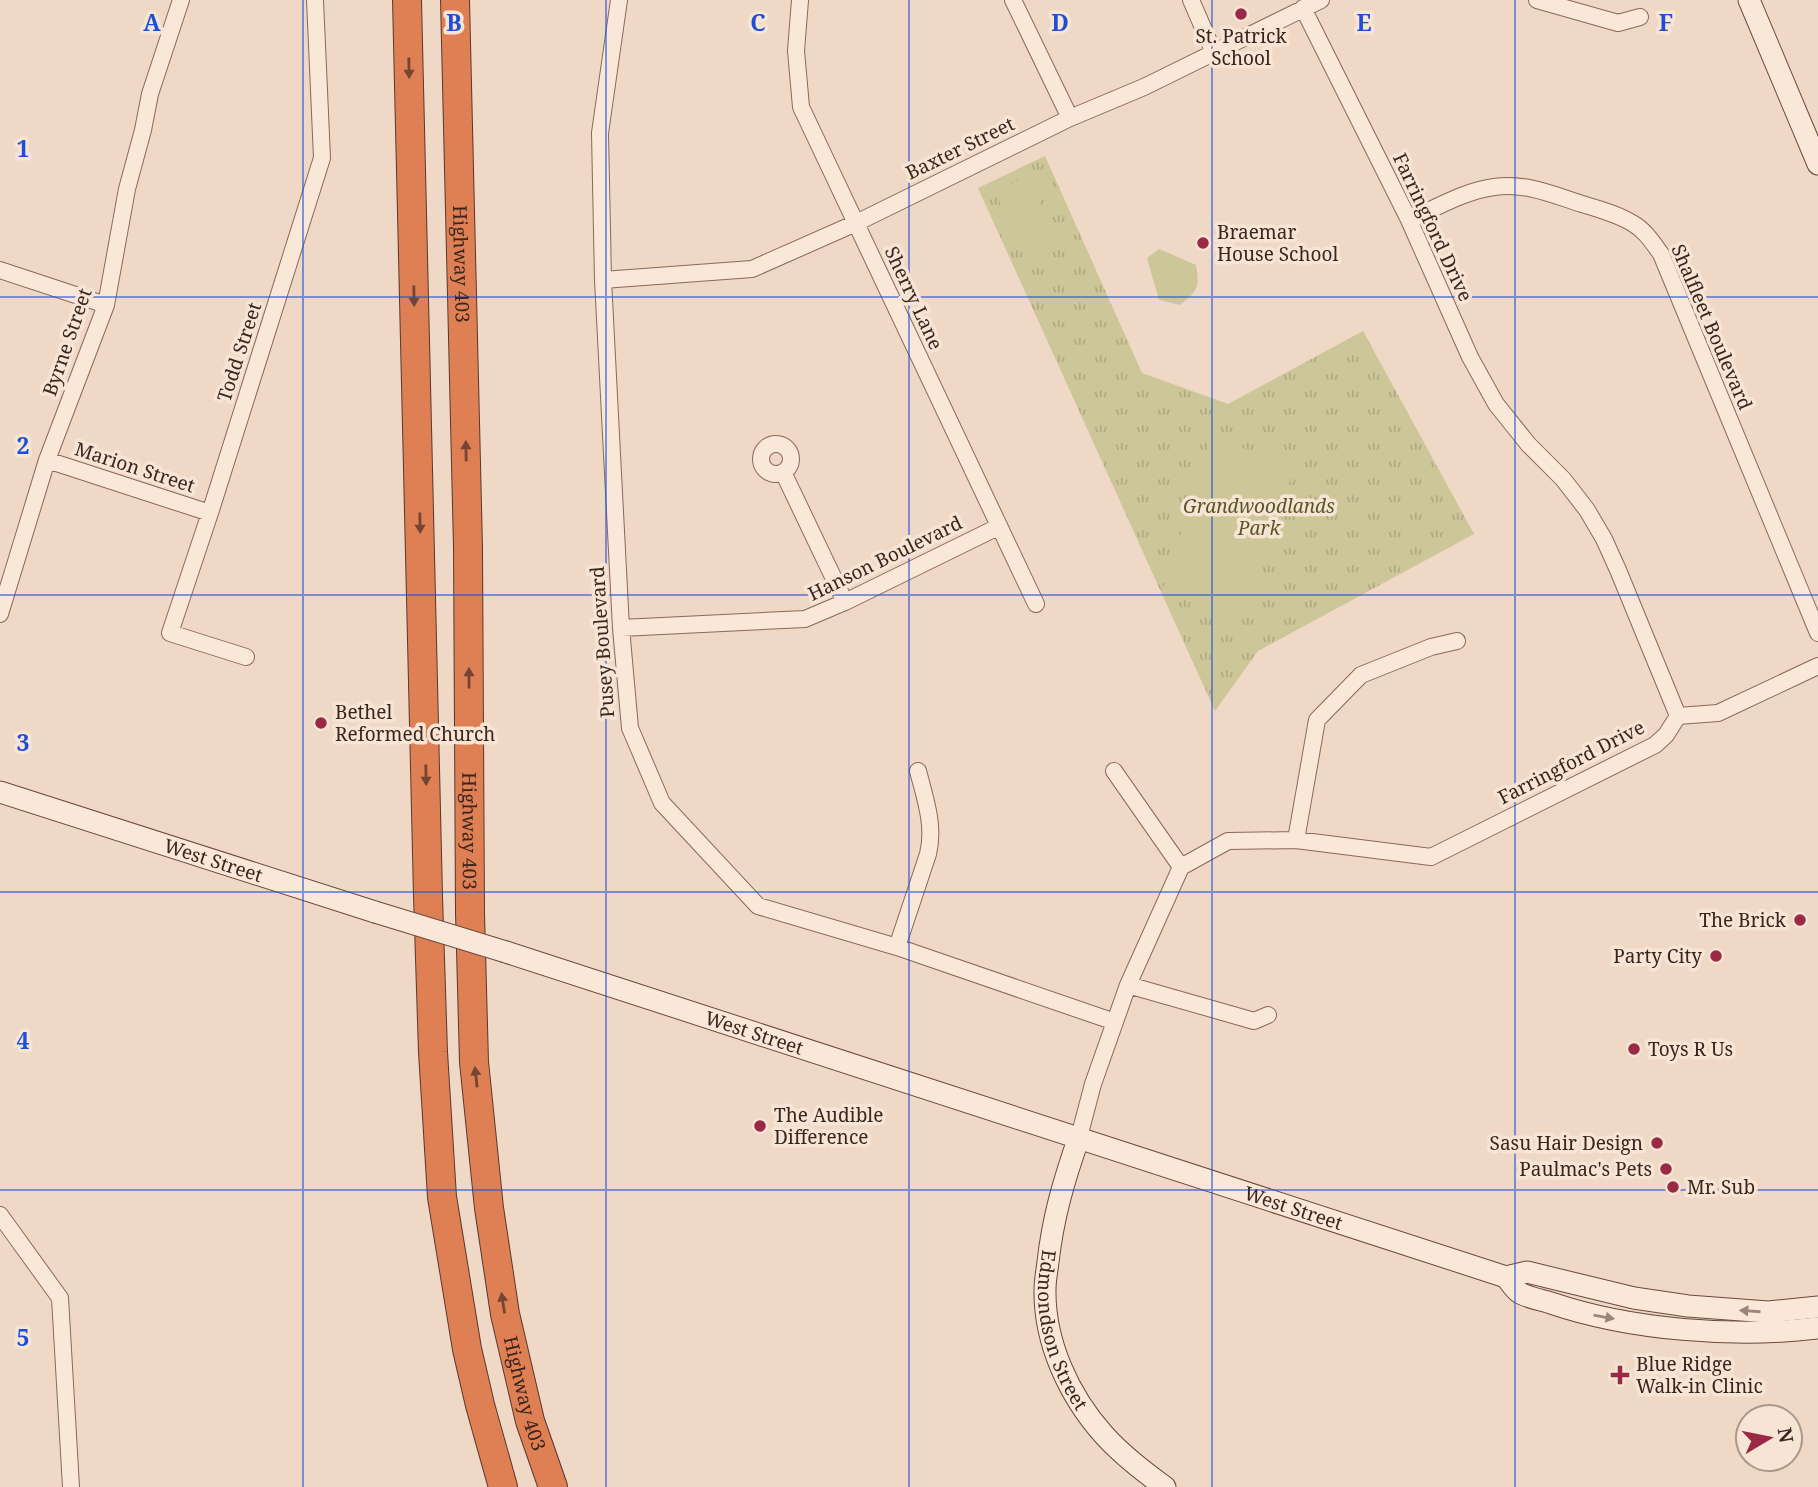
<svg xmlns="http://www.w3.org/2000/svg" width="1818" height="1487" viewBox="0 0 1818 1487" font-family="'Noto Serif',serif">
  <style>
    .grass { fill: url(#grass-tufts) }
    .garden { fill: #cdc698 }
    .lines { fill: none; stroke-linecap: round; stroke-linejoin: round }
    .street-casing { stroke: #8a685a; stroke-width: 18 }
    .secondary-casing { stroke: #6c493d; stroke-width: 23 }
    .highway-casing { stroke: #58382f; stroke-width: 30 }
    .street { stroke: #f9e7d8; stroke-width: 16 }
    .secondary { stroke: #f9e7d8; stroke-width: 21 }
    .highway { stroke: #df8054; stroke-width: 28 }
    .secondary-bridge-casing { stroke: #6c493d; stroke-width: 23; stroke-linecap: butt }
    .secondary-bridge { stroke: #f9e7d8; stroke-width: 21 }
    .oneway { fill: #744532 }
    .oneway2 { fill: #9a867c }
    .grid { fill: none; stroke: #1d4ed8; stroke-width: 2; stroke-opacity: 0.55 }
    .poi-dot { fill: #9a2946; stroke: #f6e4d4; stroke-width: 2.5 }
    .labels { text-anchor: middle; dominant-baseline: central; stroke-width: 7; stroke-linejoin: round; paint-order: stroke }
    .poi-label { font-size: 19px; fill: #3a251f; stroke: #f6e4d4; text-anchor: start }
    .street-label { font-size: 19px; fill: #3a251f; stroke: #f6e4d4 }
    .park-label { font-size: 19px; font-style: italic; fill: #575725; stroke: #f6e4d4 }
    .grid-label { font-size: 23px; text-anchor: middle; font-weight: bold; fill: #1d4ed8; stroke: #f6e4d4; stroke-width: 7; stroke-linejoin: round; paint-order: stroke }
  </style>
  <defs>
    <pattern id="grass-tufts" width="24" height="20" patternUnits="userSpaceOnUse" patternTransform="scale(1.75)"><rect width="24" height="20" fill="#cdc698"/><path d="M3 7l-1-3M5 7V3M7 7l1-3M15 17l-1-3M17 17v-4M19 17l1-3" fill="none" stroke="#b1aa83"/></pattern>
  </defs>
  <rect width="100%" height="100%" fill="#efd8c5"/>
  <!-- grass -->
  <path class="grass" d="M 1045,156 L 1142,373 L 1228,404 L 1363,331 L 1474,534 L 1258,651 L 1215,711 L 978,188 Z"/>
  <!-- garden -->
  <path class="garden" d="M 1028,176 L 1057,240 L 1024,255 L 995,191 Z
    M 1159,249 L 1196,265 C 1200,288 1198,290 1180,305 L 1159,300 L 1147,258 Z
    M 1212,438 L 1295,465 L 1245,618 L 1162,591 Z"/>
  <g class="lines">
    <defs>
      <path id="street" d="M 619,0 L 600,133 L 603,280 L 621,628 L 630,728 L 662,803 L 758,906 L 897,947 L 1115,1022
        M 800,0 L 796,51 L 801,107 L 1036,604
        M 1013,0 L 1070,118
        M 1191,0 L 1214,53
        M 1537,0 L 1618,23 L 1640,17
        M 1303,8 L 1409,220 L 1470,357 L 1496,404 L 1528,444 L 1563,479 L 1587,510 L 1604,539 L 1618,570 L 1678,716
        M 1409,220 C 1436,208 1464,191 1494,187 C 1524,182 1554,195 1582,204 C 1599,209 1617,214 1632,223 C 1645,230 1653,243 1661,254 L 1818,633
        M 0,270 L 106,305
        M 603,280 L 752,269 L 856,223 L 1070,118 L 1144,87 L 1321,0
        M761 459a15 15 0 1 1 30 0a15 15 0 1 1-30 0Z
        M 47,460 L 210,513
        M 783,472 L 845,602
        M 0,614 L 47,460 L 106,305 L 127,189 L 143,130 L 150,94 L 181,0
        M 621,628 L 805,619 L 845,602 L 998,527
        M 246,657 L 170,633 L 210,513 L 322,158 L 315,0
        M 1678,716 L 1718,713 L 1818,666
        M 1114,771 L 1181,867
        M 1296,840 L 1317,720 L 1361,675 L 1431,647 L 1457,641
        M 897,947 L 928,854 C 935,826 925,798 918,771
        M 1128,985 L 1254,1021 L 1268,1015
        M 1079,1137 L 1093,1084 L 1128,985 L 1181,867 L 1228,841 L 1296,840 L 1431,857 L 1655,745 L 1666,735 L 1678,716
        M 0,1215 L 60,1298 L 71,1487"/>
      <g id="secondary">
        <path d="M 1749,0 L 1818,164"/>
        <path id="s1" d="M 0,792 L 375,912"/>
        <path id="s2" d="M 506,952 L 1506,1277 L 1527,1272 L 1634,1298 L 1688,1306 L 1768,1312 L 1818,1307"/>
        <path id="s3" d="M 1079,1137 C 1064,1180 1053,1217 1048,1262 C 1047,1271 1045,1280 1045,1289 C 1044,1342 1069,1396 1104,1435 C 1122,1455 1144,1472 1165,1487"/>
        <path d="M 1506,1277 C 1510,1282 1515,1290 1520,1293 C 1529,1298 1542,1300 1551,1303 C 1630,1330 1735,1338 1818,1328"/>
      </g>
      <g id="highway">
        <path d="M 407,0 L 428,896 L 433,1052 L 442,1197 L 467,1349 L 480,1405 L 503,1487"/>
        <path id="s4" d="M 455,0 L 468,548 L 470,913 L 474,1062 L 489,1208 L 505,1314 L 530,1421 L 553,1487"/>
      </g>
    </defs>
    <!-- street casing -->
    <use href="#street" class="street-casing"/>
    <!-- secondary casing -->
    <use href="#secondary" class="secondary-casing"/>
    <!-- highway casing -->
    <use href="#highway" class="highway-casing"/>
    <!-- street -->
    <use href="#street" class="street"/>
    <!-- secondary -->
    <use href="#secondary" class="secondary"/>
    <!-- highway -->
    <use href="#highway" class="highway"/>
    <defs>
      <path id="secondary-bridge" d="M 375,912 L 506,952"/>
    </defs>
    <!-- secondary-bridge casing -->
    <use href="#secondary-bridge" class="secondary-bridge-casing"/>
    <!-- secondary-bridge -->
    <use href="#secondary-bridge" class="secondary-bridge"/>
  </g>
  <!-- one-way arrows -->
  <defs><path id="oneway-solid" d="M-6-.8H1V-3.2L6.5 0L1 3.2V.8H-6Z" transform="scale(1.75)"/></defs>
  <g class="oneway">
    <use href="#oneway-solid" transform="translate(409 68) rotate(89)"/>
    <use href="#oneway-solid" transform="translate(414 296) rotate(89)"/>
    <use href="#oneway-solid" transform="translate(466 451) rotate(-91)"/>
    <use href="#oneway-solid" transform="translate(420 523) rotate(89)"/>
    <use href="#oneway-solid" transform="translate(469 678) rotate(-90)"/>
    <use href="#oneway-solid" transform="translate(426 775) rotate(89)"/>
    <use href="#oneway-solid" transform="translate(476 1077) rotate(-96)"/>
    <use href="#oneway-solid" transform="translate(503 1303) rotate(-99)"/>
  </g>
  <g class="oneway2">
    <use href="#oneway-solid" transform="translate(1750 1311) rotate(-176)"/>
    <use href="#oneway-solid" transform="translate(1604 1317) rotate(10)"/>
  </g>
  <!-- grid -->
  <path class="grid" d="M 303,0 L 303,1487M 606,0 L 606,1487M 909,0 L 909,1487M 1212,0 L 1212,1487M 1515,0 L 1515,1487M 0,297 L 1818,297M 0,595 L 1818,595M 0,892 L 1818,892M 0,1190 L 1818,1190"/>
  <!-- markers -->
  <g class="poi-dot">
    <circle cx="1241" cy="14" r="7"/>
    <circle cx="1203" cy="243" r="7"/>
    <circle cx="321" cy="723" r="7"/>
    <circle cx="1800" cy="920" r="7"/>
    <circle cx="1716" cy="956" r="7"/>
    <circle cx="1634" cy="1049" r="7"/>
    <circle cx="760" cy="1126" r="7"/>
    <circle cx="1657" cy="1143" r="7"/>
    <circle cx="1666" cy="1169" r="7"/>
    <circle cx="1673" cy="1187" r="7"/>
    <path d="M1616.5 1364.5h7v7h7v7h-7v7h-7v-7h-7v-7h7z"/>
  </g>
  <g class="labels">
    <!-- poi labels -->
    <g class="poi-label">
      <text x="1241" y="36" text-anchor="middle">St. Patrick<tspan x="1241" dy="22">School</tspan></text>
      <text x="1217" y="232">Braemar<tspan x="1217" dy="22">House School</tspan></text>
      <text x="335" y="712">Bethel<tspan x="335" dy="22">Reformed Church</tspan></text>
      <text x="1786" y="920" text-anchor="end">The Brick</text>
      <text x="1702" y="956" text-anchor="end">Party City</text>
      <text x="1648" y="1049">Toys R Us</text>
      <text x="774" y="1115">The Audible<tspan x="774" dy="22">Difference</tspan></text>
      <text x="1643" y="1143" text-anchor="end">Sasu Hair Design</text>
      <text x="1652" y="1169" text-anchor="end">Paulmac's Pets</text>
      <text x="1687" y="1187">Mr. Sub</text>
      <text x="1636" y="1364">Blue Ridge<tspan x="1636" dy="22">Walk-in Clinic</tspan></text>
    </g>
    <!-- street labels -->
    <g class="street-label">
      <text transform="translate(960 148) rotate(-26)">Baxter Street</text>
      <text transform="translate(1433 227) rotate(65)">Farringford Drive</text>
      <text stroke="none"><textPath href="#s4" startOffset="264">Highway 403</textPath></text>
      <text transform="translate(914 298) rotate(65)">Sherry Lane</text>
      <text transform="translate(1712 327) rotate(67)">Shalfleet Boulevard</text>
      <text transform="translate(67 342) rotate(-71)">Byrne Street</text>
      <text transform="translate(239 352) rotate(-72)">Todd Street</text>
      <text transform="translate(135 467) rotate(18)">Marion Street</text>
      <text transform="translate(885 558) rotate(-26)">Hanson Boulevard</text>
      <text transform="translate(602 642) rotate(-94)">Pusey Boulevard</text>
      <text transform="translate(1571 762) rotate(-27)">Farringford Drive</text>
      <text stroke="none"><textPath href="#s4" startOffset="831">Highway 403</textPath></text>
      <text stroke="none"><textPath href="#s1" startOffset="224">West Street</textPath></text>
      <text stroke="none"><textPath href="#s2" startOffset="261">West Street</textPath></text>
      <text stroke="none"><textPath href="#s2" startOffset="828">West Street</textPath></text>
      <text stroke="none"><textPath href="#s3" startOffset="200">Edmondson Street</textPath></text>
      <text stroke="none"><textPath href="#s4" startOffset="1398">Highway 403</textPath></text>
    </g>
    <!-- park labels -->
    <g class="park-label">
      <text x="1259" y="506">Grandwoodlands<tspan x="1259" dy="22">Park</tspan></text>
    </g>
  </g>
  <g class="grid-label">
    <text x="152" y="31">A</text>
    <text x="454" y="31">B</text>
    <text x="758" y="31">C</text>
    <text x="1060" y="31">D</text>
    <text x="1364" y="31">E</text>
    <text x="1666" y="31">F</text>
    <text x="23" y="157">1</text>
    <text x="23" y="454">2</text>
    <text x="23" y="751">3</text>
    <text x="23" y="1049">4</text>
    <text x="23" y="1346">5</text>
  </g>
  <!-- north arrow -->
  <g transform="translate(1769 1438) rotate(80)"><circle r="33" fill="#f6e4d4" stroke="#ab988c" stroke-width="2"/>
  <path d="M0-5L12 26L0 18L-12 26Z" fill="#9a2946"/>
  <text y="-10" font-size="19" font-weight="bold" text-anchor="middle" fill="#3a251f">N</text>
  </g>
</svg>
